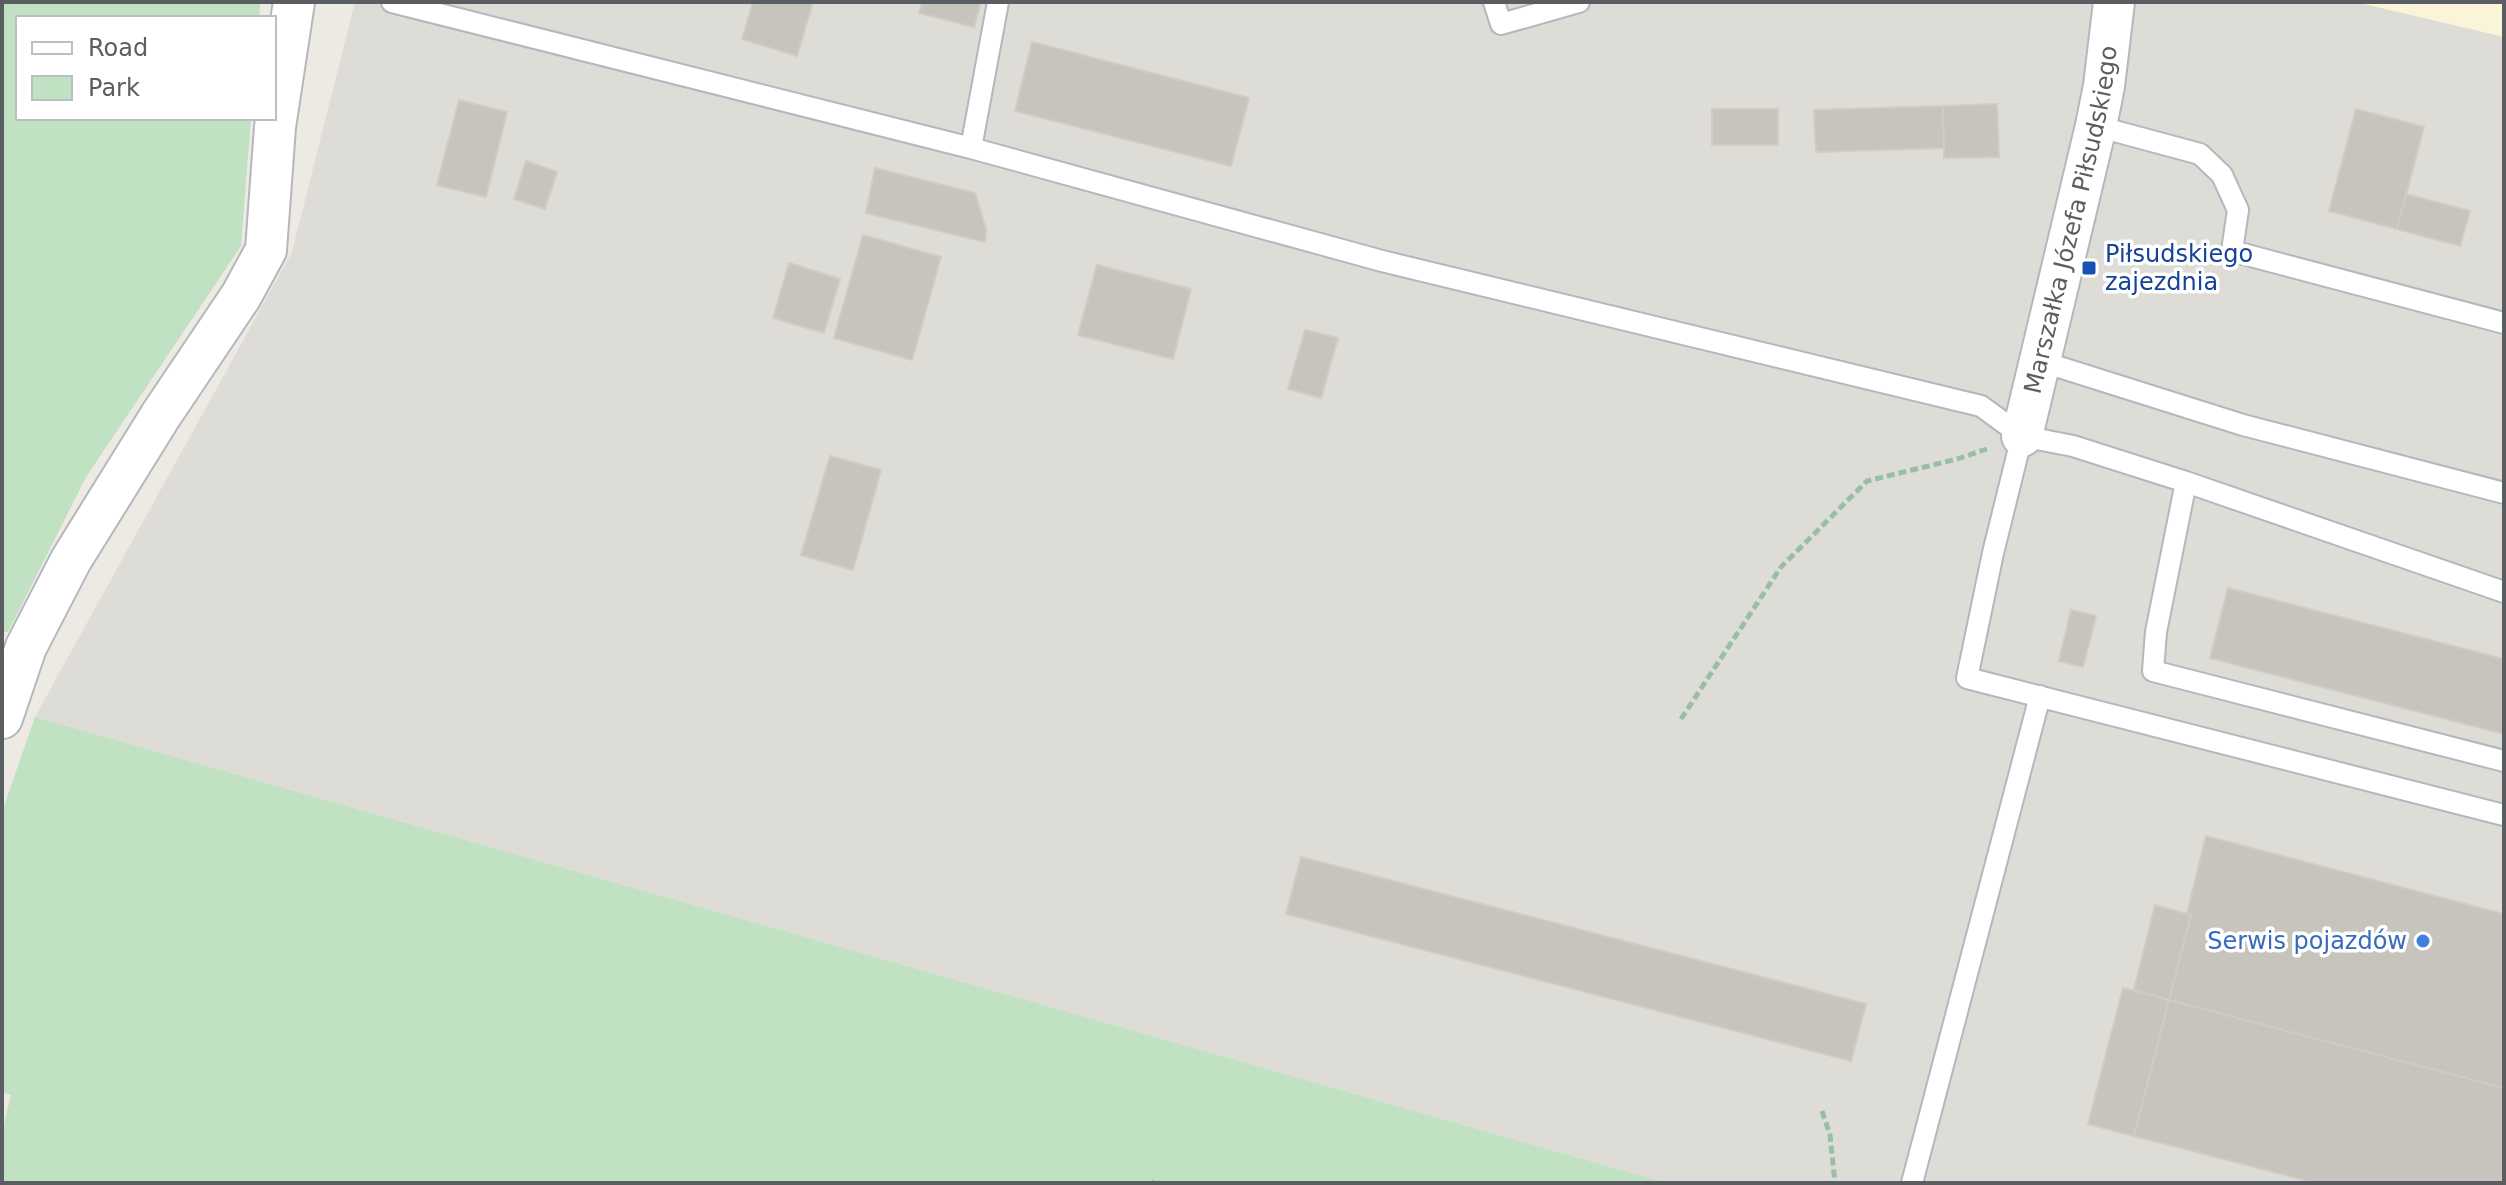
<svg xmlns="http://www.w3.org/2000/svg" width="2506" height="1185" viewBox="0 0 2506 1185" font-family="'DejaVu Sans',sans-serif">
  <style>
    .commercial { fill: #faf4d8 }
    .industrial { fill: #dddcd6 }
    .green { fill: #c0e1c2 }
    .building { fill: #c7c4be; stroke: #d0ccc1; stroke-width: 2 }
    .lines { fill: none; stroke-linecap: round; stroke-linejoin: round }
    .lane-casing { stroke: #b4b7bb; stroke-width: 24 }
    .street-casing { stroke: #b4b7bb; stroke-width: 44 }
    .path { stroke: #98bfa6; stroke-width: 5; stroke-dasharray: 8 4; stroke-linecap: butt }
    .lane { stroke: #fff; stroke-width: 20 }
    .street { stroke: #fff; stroke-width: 40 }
    .transit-dot { fill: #1a4fb4; stroke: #fff; stroke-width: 3 }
    .shop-dot { fill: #3f7fe0; stroke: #fff; stroke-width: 3 }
    .labels { text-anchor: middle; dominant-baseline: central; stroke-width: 7; stroke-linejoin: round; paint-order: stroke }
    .street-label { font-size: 24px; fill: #5a5d61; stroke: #fff }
    .transit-label { font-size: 24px; fill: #164399; stroke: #fff; text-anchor: start }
    .shop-label { font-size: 24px; fill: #366cbe; stroke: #fff; text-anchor: end }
  </style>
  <rect width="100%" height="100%" fill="#eceae2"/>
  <!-- commercial -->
  <path class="commercial" d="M 2355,2 L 2504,2 L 2504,37 Z"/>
  <!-- industrial -->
  <path class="industrial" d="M 355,2 L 2355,2 L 2504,37 L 2504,1183 L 1667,1183 L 35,717 L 292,252 Z"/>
  <!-- green -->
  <path class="green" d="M 2,2 L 260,2 L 259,18 L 18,18 L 18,118 L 251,118 L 241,246 L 86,477 L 8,632 L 2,631 Z
    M 35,717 L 1667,1183 L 2,1183 L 2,1132 L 11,1095 L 2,1092 L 2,812 Z"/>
  <!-- building -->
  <path class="building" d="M 753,2 L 813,2 L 797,56 L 742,39 Z
    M 922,2 L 981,2 L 974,27 L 919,13 Z
    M 1032,42 L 1249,98 L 1231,166 L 1015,111 Z
    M 459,100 L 507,112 L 486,197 L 437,185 Z
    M 1997,104 L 1999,157 L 1944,158 L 1943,106 Z
    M 1943,106 L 1944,148 L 1816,152 L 1814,110 Z
    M 1712,109 L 1778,109 L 1778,145 L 1712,145 Z
    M 2356,109 L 2424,127 L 2397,229 L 2329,211 Z
    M 526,161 L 557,172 L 545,209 L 514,199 Z
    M 875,168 L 975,193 L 986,229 L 985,242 L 866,213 Z
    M 2406,194 L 2470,211 L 2460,246 L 2397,229 Z
    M 863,235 L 941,257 L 912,360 L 834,338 Z
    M 789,263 L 840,279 L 824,333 L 773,318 Z
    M 1097,265 L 1191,289 L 1173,359 L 1078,335 Z
    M 1305,330 L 1338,338 L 1321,398 L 1288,389 Z
    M 830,456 L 881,470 L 853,570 L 801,555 Z
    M 2228,588 L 2504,659 L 2504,734 L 2210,658 Z
    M 2071,610 L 2096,616 L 2083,667 L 2059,661 Z
    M 2206,836 L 2504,914 L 2504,1088 L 2169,1000 L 2191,915 L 2187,913 Z
    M 1301,857 L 1866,1004 L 1851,1061 L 1286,914 Z
    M 2155,905 L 2191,915 L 2169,1000 L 2134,990 Z
    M 2123,988 L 2169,1000 L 2134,1136 L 2088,1124 Z
    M 2169,1000 L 2504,1088 L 2504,1183 L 2316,1183 L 2134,1136 Z"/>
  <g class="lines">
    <defs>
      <path id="lane" d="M 392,2 L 971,148 L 998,2
        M 1494,2 L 1501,24 L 1579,2
        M 2096,126 L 2200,154 L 2222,175 L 2238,210 L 2232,251 L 2504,323
        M 971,148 L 1382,261 L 1981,406 L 2022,436 L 2073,446 L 2186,482 L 2156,632 L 2153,671 L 2504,761
        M 2040,361 L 2243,425 L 2504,493
        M 2022,436 L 1993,553 L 1967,678 L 2504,815
        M 2186,482 L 2504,592
        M 1912,1183 L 2040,696"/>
      <g id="street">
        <path id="s1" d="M 2022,436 L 2096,126 L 2104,86 L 2114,2"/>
        <path d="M 2,718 L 26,647 L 71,560 L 161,415 L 241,296 L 266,250 L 275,127 L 294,2"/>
      </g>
    </defs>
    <!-- lane casing -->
    <use href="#lane" class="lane-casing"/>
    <!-- street casing -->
    <use href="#street" class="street-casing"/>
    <!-- path -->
    <path class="path" d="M 1681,719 L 1781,567 L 1867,481 L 1957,459 L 1987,449
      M 1822,1111 L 1830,1135 L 1835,1183
      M 1151,1182 L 1153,1183"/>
    <!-- lane -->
    <use href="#lane" class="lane"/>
    <!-- street -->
    <use href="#street" class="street"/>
  </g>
  <!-- markers -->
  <rect class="transit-dot" x="2081" y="260" width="16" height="16" rx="4"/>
  <circle class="shop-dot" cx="2423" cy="941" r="8"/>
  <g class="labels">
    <!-- street labels -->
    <g class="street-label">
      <text stroke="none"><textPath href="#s1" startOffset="222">Marszałka Józefa Piłsudskiego</textPath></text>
    </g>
    <!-- transit labels -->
    <g class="transit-label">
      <text x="2105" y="254">Piłsudskiego<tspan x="2105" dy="28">zajezdnia</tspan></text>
    </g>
    <!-- shop labels -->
    <g class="shop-label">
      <text x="2407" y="941">Serwis pojazdów</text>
    </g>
  </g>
  <!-- border -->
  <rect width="2506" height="1185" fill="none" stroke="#5a5d61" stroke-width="8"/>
  <!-- legend -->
  <rect x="16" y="16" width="260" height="104" fill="#ffffff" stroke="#bdbec0" stroke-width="2"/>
  <rect x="32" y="42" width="40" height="12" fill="#ffffff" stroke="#bdbec0" stroke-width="2"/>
  <text x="88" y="56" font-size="24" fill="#5a5d61">Road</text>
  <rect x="32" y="76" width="40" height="24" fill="#c0e1c2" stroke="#bdbec0" stroke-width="2"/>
  <text x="88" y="96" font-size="24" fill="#5a5d61">Park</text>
</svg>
